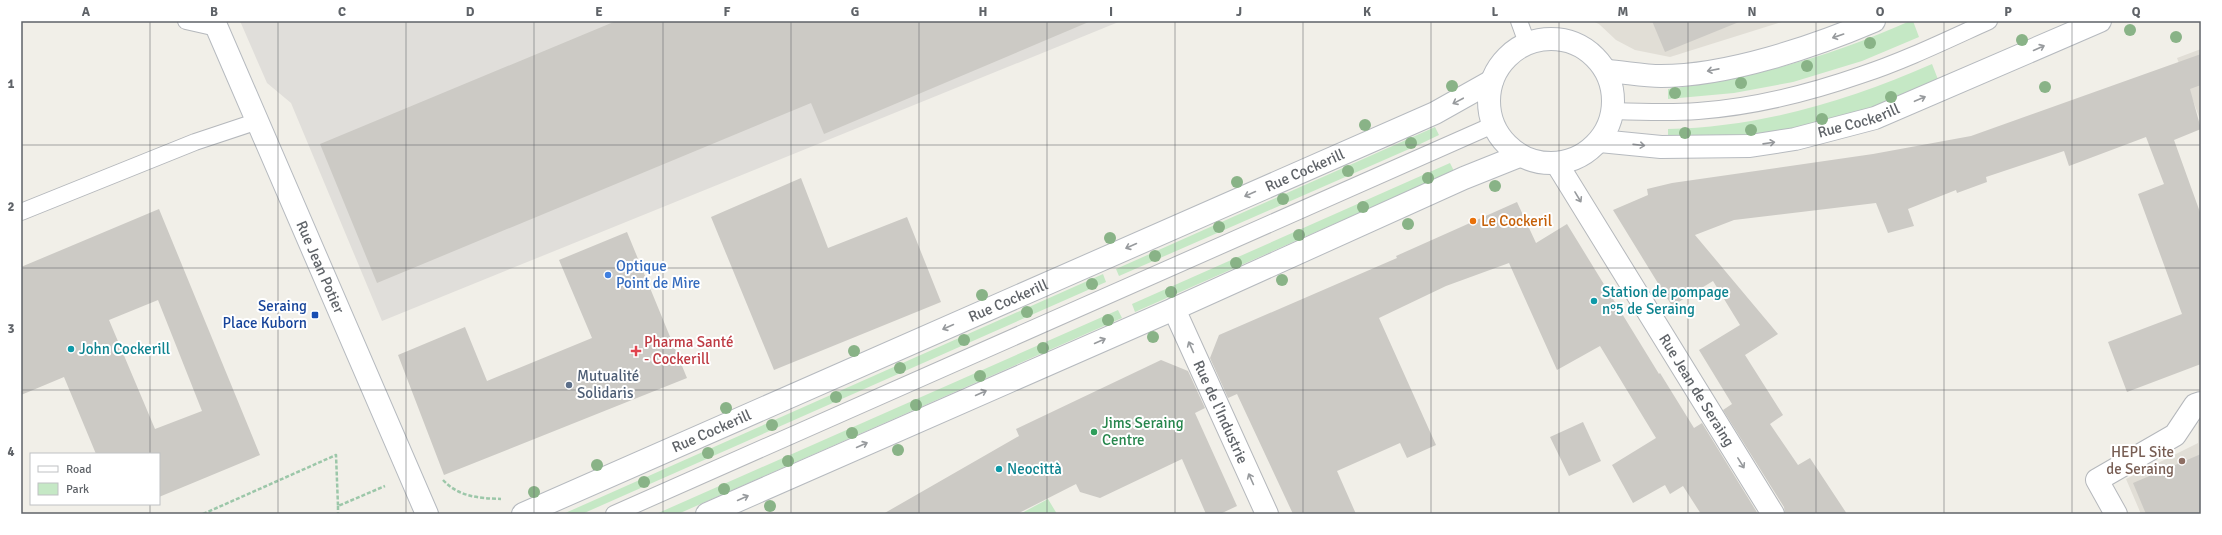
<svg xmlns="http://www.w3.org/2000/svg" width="2222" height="535" viewBox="0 0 2222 535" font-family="Signika,sans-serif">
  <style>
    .industrial { fill: #e0deda }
    .education { fill: #e1ded6 }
    .green { fill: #c5e8c5 }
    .building { fill: #cccac5; fill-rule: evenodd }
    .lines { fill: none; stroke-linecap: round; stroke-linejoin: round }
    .service-casing { stroke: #b5b8bc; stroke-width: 18 }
    .minor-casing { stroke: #b5b8bc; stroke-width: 24 }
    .secondary-casing { stroke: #b6babf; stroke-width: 24 }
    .path { stroke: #9cc7a9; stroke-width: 2.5; stroke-dasharray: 4 2; stroke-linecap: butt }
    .service { stroke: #fff; stroke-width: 16 }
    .minor { stroke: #fff; stroke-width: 22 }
    .secondary { stroke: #fff; stroke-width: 22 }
    .tree { fill: #89b387 }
    .oneway { stroke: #979a9d }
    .grid { fill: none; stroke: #5f6368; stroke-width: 1; stroke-opacity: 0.55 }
    .food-dot { fill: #e8710a; stroke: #fff; stroke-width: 1.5 }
    .shop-dot { fill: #3f7fe0; stroke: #fff; stroke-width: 1.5 }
    .culture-dot { fill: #0f9aa8; stroke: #fff; stroke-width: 1.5 }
    .transit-dot { fill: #1a4fb4; stroke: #fff; stroke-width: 1.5 }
    .health-dot { fill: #e0444e; stroke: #fff; stroke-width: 1.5 }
    .service-dot { fill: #5c6f8a; stroke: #fff; stroke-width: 1.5 }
    .leisure-dot { fill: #2e9e5b; stroke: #fff; stroke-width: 1.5 }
    .education-dot { fill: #8d6e63; stroke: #fff; stroke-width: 1.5 }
    .labels { text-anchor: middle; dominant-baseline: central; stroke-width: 4; stroke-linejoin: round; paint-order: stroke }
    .street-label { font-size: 15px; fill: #5f6368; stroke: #fff }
    .food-label { font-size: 15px; fill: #c56008; stroke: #fff; text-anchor: start }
    .shop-label { font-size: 15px; fill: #366cbe; stroke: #fff; text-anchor: start }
    .culture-label { font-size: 15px; fill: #0d838f; stroke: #fff; text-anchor: start }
    .transit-label { font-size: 15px; fill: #164399; stroke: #fff; text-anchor: end }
    .health-label { font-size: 15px; fill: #be3a42; stroke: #fff; text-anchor: start }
    .service-label { font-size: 15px; fill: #4e5e75; stroke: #fff; text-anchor: start }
    .leisure-label { font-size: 15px; fill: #27864d; stroke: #fff; text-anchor: start }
    .education-label { font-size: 15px; fill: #785e54; stroke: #fff; text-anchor: end }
    .neatline { fill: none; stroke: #5f6368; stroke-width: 1.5 }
    .grid-label { font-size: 13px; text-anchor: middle; font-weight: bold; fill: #5f6368 }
  </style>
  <rect width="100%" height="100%" fill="#f1efe8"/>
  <!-- industrial -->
  <path class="industrial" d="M 240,21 L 1121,21 L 382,321 L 291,103 L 267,83 Z"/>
  <!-- education -->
  <path class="education" d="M 1592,21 L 1785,21 L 1670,57 L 1635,50 L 1616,40 L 1599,24 Z
    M 2201,49 L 2201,122 L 2177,58 Z
    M 2201,421 L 2201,514 L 2141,514 L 2126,479 L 2198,443 L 2198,422 Z"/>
  <!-- green -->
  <path class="green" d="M 1910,21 L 1913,21 L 1919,37 L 1862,61 L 1793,82 L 1734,93 L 1668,99 L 1668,89 C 1753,78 1832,56 1910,21 Z
    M 1932,64 L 1939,82 C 1882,107 1816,130 1753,135 C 1725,137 1696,136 1668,137 L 1668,129 C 1761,127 1848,101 1932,64 Z
    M 1435,127 L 1439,135 L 1416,146 L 1119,276 L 1116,269 Z
    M 1450,163 L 1454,171 L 1135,312 L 1132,304 Z
    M 1103,274 L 1106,282 L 582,514 L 563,514 Z
    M 1118,310 L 1122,318 L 678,514 L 656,514 Z
    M 1048,499 L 1057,514 L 1020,514 Z"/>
  <!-- building -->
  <path class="building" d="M 616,21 L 1091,21 L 824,134 L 811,103 L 377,283 L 320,144 Z
    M 1652,21 L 1738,21 L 1739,22 L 1665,52 Z
    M 2201,54 L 2201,85 L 2190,89 L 2201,129 L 2174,140 L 2201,215 L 2201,364 L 2127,392 L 2108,342 L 2182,314 L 2138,194 L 2164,184 L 2146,137 L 2069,166 L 2064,151 L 1986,177 L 1987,182 L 1957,193 L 1956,190 L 1908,209 L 1914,226 L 1888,233 L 1876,203 L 1734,220 L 1695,235 L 1778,334 L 1745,355 L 1783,415 L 1770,424 L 1798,465 L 1810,458 L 1847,514 L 1785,514 L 1784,507 L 1723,410 L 1732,404 L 1699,350 L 1740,325 L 1713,281 L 1672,306 L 1613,210 L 1648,195 L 1647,189 L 1672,183 L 1873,154 L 1971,136 Z
    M 801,178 L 828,248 L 907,217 L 941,302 L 774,370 L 711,217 Z
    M 1517,202 L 1536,243 L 1567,224 L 1659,374 L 1660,373 L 1694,428 L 1702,423 L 1758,514 L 1701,514 L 1683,486 L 1670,494 L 1665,485 L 1633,503 L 1612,465 L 1656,438 L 1600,346 L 1557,370 L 1509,263 L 1446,286 L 1379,318 L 1436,445 L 1407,458 L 1400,443 L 1337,471 L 1356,514 L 1293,514 L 1237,394 L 1228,398 L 1210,358 L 1219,335 L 1397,258 L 1396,256 Z
    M 159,209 L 260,455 L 159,497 L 159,454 L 96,454 L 64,377 L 21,395 L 21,267 ZM 158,300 L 202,411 L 155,429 L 109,320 Z
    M 627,232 L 687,378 L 444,475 L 398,355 L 465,327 L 487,381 L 592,338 L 559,260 Z
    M 1161,360 L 1188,371 L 1205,408 L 1195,413 L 1237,506 L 1220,514 L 1206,514 L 1182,459 L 1100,498 L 1080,492 L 1076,484 L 1017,514 L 883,514 L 1019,436 L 1016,429 Z
    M 1583,422 L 1601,461 L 1569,476 L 1550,437 Z
    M 2201,454 L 2201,514 L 2146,514 L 2133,483 Z"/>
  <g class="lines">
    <defs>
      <path id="service" d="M 186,21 L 217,28
        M 1519,21 L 1527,43
        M 1614,111 C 1642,112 1670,113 1698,111 C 1753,107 1809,93 1861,75 C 1904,61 1947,40 1989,21
        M 21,212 L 195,142 L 258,121
        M 614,514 L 1493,125"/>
      <g id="minor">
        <path id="s1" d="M 1557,164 L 1773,514"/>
        <path id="s2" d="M 1174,309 L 1267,514"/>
        <path d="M 2116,514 L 2097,480 L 2175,435 L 2195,405 L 2201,403"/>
      </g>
      <g id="secondary">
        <path id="s3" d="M 214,21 L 427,514"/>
        <circle cx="1551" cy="101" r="62"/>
        <path d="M 1606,71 C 1624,72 1643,76 1661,76 C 1727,76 1813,47 1874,21"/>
        <path id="s4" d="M 1600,141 L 1661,147 L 1750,146 L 1795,139 L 1875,118 L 2100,21"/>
        <path id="s5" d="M 523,514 L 1435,113 L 1492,81"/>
        <path d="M 707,514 L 1174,309 L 1464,178 L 1519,156"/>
      </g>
    </defs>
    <!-- service casing -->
    <use href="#service" class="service-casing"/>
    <!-- minor casing -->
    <use href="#minor" class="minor-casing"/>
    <!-- secondary casing -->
    <use href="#secondary" class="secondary-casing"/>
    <!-- path -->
    <path class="path" d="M 443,480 C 459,497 478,498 501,499
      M 338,506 L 338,514
      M 203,514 L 336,455 L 338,506 L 385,486"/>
    <!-- service -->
    <use href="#service" class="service"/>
    <!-- minor -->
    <use href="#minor" class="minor"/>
    <!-- secondary -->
    <use href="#secondary" class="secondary"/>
  </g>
  <!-- trees -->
  <g class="tree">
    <circle cx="2130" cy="30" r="6"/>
    <circle cx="2176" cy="37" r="6"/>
    <circle cx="2022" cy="40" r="6"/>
    <circle cx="1870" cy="43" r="6"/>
    <circle cx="1807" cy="66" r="6"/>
    <circle cx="1741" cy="83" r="6"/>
    <circle cx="1452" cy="86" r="6"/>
    <circle cx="2045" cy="87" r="6"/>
    <circle cx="1675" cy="93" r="6"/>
    <circle cx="1891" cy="97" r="6"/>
    <circle cx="1822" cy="119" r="6"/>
    <circle cx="1365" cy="125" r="6"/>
    <circle cx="1751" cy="130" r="6"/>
    <circle cx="1685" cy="133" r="6"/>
    <circle cx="1411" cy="143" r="6"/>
    <circle cx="1348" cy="171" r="6"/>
    <circle cx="1428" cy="178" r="6"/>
    <circle cx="1237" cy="182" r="6"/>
    <circle cx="1495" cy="186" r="6"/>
    <circle cx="1283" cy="199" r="6"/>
    <circle cx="1363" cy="207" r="6"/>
    <circle cx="1408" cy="224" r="6"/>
    <circle cx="1219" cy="227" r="6"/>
    <circle cx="1299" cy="235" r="6"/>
    <circle cx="1110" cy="238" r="6"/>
    <circle cx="1155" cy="256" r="6"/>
    <circle cx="1236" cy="263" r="6"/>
    <circle cx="1282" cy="280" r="6"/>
    <circle cx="1092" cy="284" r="6"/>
    <circle cx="1171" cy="292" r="6"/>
    <circle cx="982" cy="295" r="6"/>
    <circle cx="1027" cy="312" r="6"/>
    <circle cx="1108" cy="320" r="6"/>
    <circle cx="1153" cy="337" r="6"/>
    <circle cx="964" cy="340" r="6"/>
    <circle cx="1043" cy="348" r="6"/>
    <circle cx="854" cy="351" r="6"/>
    <circle cx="900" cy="368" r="6"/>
    <circle cx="980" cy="376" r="6"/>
    <circle cx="836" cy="397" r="6"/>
    <circle cx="916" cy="405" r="6"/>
    <circle cx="726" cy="408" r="6"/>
    <circle cx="772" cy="425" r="6"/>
    <circle cx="852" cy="433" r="6"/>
    <circle cx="898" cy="450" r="6"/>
    <circle cx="708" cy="453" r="6"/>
    <circle cx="788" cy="461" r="6"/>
    <circle cx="597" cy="465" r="6"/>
    <circle cx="644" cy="482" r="6"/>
    <circle cx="724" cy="489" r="6"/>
    <circle cx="534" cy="492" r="6"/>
    <circle cx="770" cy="506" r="6"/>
  </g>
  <!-- one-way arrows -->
  <defs><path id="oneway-shaft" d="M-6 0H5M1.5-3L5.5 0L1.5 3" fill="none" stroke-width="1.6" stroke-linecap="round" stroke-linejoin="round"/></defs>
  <g class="oneway">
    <use href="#oneway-shaft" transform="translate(1838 36) rotate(161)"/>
    <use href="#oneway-shaft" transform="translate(2039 48) rotate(-24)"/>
    <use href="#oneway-shaft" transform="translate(1713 70) rotate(169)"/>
    <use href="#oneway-shaft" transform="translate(1920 99) rotate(-23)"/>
    <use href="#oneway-shaft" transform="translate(1458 101) rotate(152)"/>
    <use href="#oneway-shaft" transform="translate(1769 143) rotate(-8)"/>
    <use href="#oneway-shaft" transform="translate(1639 145) rotate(6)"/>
    <use href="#oneway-shaft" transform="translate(1250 194) rotate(156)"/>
    <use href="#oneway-shaft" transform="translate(1578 197) rotate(59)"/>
    <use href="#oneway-shaft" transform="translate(1131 246) rotate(156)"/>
    <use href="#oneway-shaft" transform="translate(948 327) rotate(156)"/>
    <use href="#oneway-shaft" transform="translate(1100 341) rotate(-24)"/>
    <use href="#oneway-shaft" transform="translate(1191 347) rotate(-114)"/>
    <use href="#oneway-shaft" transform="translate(981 393) rotate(-24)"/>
    <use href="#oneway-shaft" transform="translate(862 445) rotate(-24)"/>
    <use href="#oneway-shaft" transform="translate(1741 463) rotate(58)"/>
    <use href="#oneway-shaft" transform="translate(1251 479) rotate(-114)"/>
    <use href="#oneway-shaft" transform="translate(743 498) rotate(-24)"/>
  </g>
  <!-- grid -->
  <path class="grid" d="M 150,21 L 150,454M 278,21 L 278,514M 406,21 L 406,514M 534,21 L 534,514M 663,21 L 663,514M 791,21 L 791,514M 919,21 L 919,514M 1047,21 L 1047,514M 1175,21 L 1175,514M 1303,21 L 1303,514M 1431,21 L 1431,514M 1559,21 L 1559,514M 1688,21 L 1688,514M 1816,21 L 1816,514M 1944,21 L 1944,514M 2072,21 L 2072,514M 21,145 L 2201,145M 21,268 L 2201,268M 21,390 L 2201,390M 150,504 L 150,514"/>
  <!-- markers -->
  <circle class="food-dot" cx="1473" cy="221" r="4"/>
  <circle class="shop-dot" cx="608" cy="275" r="4"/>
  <g class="culture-dot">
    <circle cx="1594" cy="301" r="4"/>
    <circle cx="71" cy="349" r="4"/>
    <circle cx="999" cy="469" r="4"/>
  </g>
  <rect class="transit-dot" x="311" y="311" width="8" height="8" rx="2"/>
  <path class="health-dot" d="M634 345h4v4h4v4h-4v4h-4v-4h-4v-4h4z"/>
  <circle class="service-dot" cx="569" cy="385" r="4"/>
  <circle class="leisure-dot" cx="1094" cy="432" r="4"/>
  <circle class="education-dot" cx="2182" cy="461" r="4"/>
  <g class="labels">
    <!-- street labels -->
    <g class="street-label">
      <text stroke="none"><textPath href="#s4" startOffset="262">Rue Cockerill</textPath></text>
      <text stroke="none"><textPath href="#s5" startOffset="854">Rue Cockerill</textPath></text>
      <text stroke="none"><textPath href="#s3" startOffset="268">Rue Jean Potier</textPath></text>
      <text stroke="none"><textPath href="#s5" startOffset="530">Rue Cockerill</textPath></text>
      <text stroke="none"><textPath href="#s1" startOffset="266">Rue Jean de Seraing</textPath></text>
      <text stroke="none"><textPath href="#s2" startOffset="113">Rue de l'Industrie</textPath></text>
      <text stroke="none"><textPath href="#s5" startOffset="206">Rue Cockerill</textPath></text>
    </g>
    <!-- food labels -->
    <g class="food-label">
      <text x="1481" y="221">Le Cockeril</text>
    </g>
    <!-- shop labels -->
    <g class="shop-label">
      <text x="616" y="266">Optique<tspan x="616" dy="17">Point de Mire</tspan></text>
    </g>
    <!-- culture labels -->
    <g class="culture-label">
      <text x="1602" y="292">Station de pompage<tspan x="1602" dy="17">n°5 de Seraing</tspan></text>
      <text x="79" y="349">John Cockerill</text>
      <text x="1007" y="469">Neocittà</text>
    </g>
    <!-- transit labels -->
    <g class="transit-label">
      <text x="307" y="306">Seraing<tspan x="307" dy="17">Place Kuborn</tspan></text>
    </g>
    <!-- health labels -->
    <g class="health-label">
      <text x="644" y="342">Pharma Santé<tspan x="644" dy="17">- Cockerill</tspan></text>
    </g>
    <!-- service labels -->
    <g class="service-label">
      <text x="577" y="376">Mutualité<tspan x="577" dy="17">Solidaris</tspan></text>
    </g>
    <!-- leisure labels -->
    <g class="leisure-label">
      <text x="1102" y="423">Jims Seraing<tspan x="1102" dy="17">Centre</tspan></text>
    </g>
    <!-- education labels -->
    <g class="education-label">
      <text x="2174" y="452">HEPL Site<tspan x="2174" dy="17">de Seraing</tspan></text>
    </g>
  </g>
  <!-- border -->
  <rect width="2222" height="535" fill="none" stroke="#ffffff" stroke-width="44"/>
  <!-- legend -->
  <rect x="30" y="453" width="130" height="52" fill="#ffffff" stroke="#bfc1c3"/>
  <rect x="38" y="466" width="20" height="6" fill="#ffffff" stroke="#bfc1c3"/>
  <text x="66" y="473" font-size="12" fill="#5f6368">Road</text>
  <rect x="38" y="483" width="20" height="12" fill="#c5e8c5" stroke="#bfc1c3"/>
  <text x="66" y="493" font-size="12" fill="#5f6368">Park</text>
  <rect x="22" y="22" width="2178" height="491" class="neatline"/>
  <g class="grid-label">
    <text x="86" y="16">A</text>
    <text x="214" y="16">B</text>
    <text x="342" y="16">C</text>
    <text x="470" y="16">D</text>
    <text x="599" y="16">E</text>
    <text x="727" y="16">F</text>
    <text x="855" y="16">G</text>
    <text x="983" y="16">H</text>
    <text x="1111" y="16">I</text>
    <text x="1239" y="16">J</text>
    <text x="1367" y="16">K</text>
    <text x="1495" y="16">L</text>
    <text x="1623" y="16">M</text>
    <text x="1752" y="16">N</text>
    <text x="1880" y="16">O</text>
    <text x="2008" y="16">P</text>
    <text x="2136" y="16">Q</text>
    <text x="11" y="88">1</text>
    <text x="11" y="211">2</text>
    <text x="11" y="333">3</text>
    <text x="11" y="456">4</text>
  </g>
</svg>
